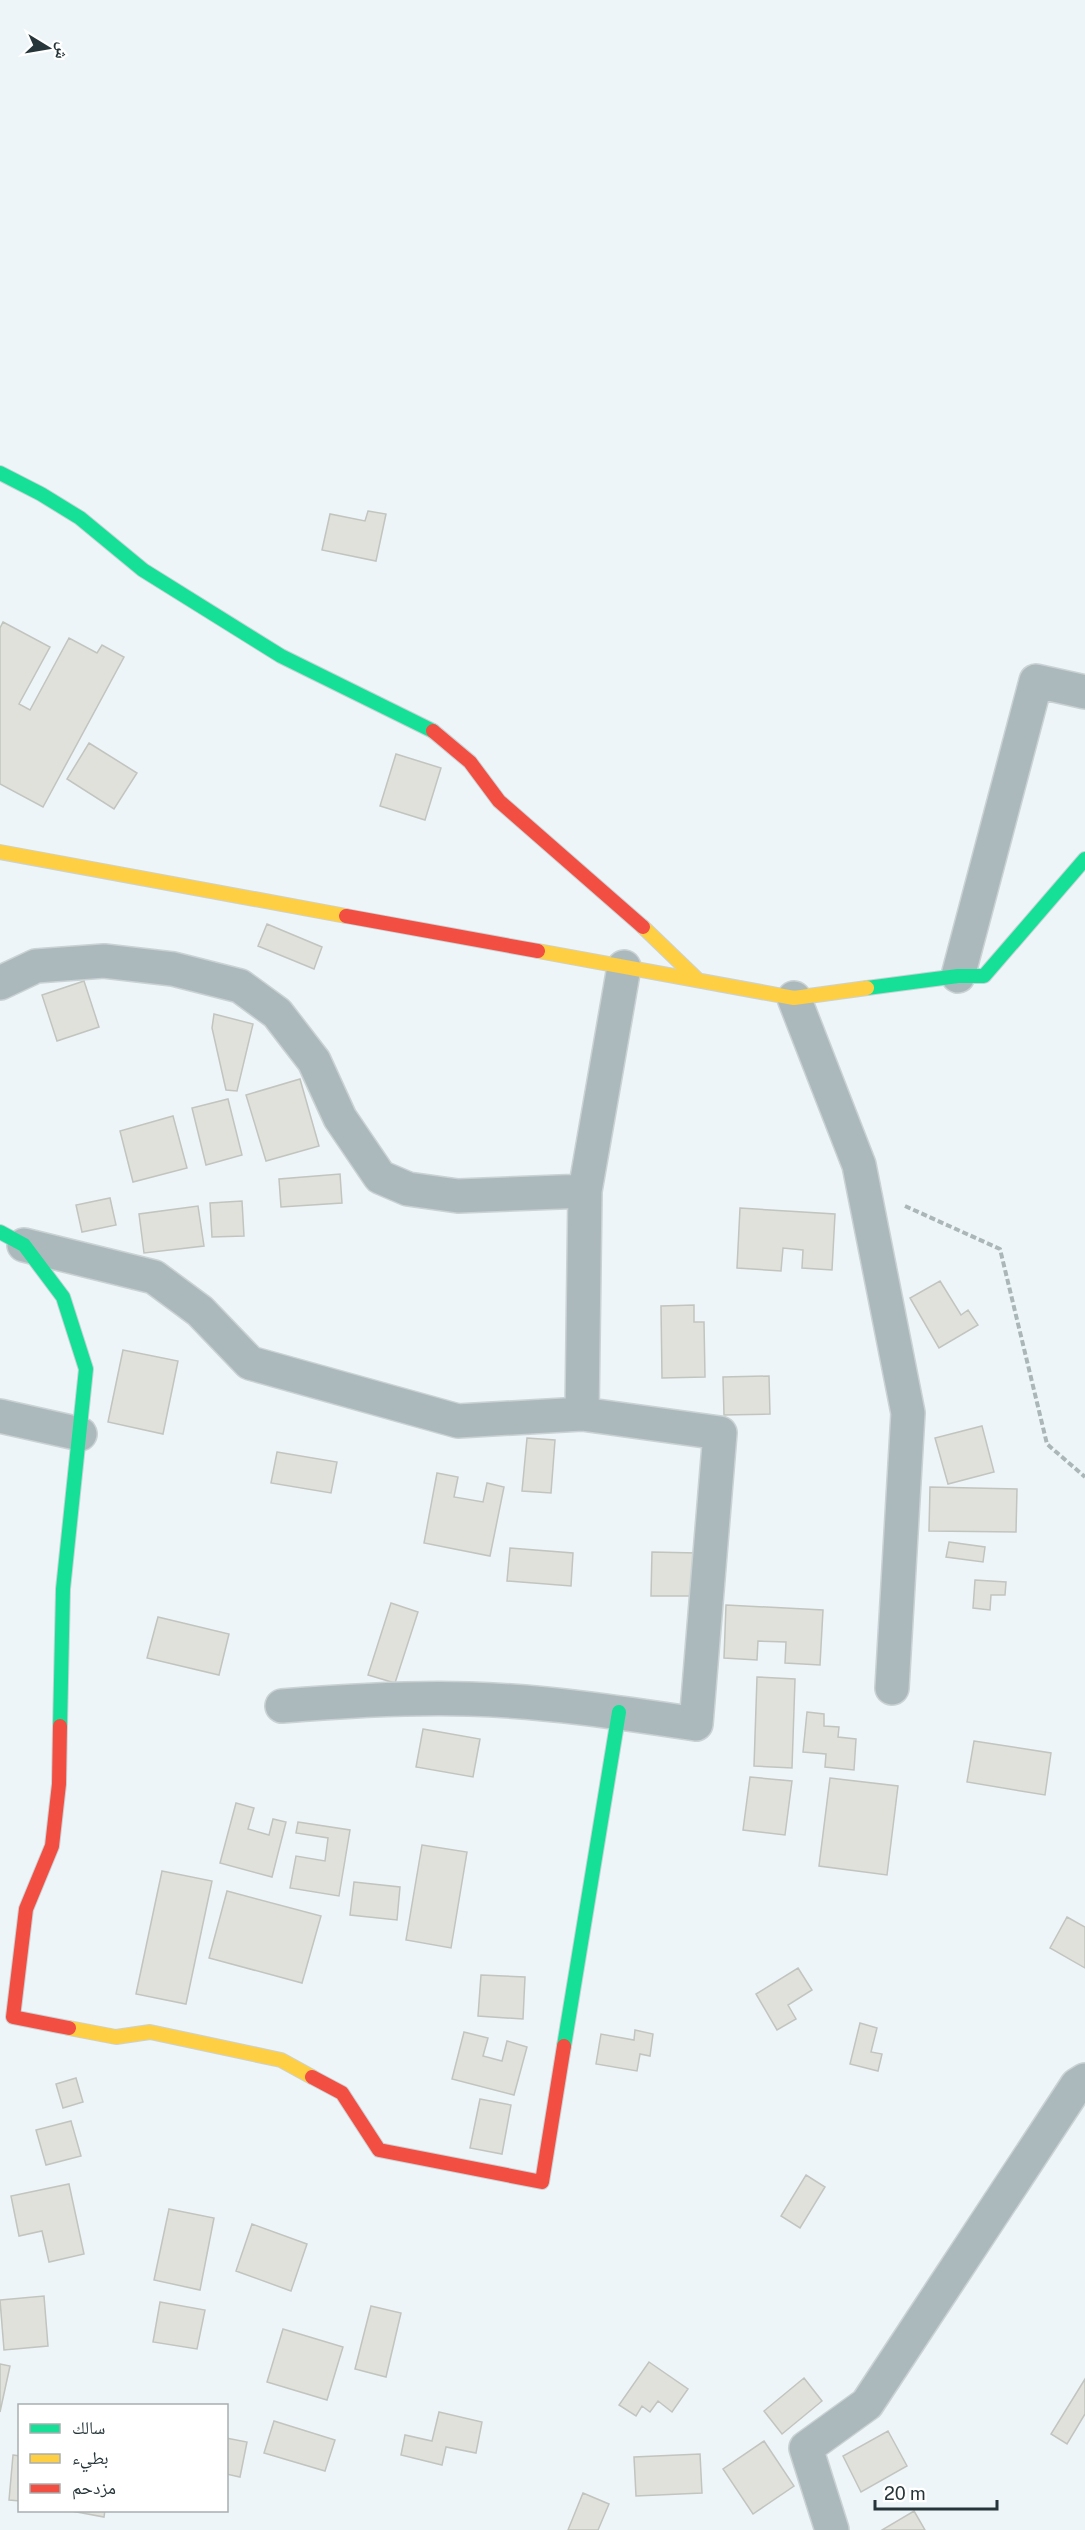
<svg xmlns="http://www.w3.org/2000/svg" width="1085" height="2530" viewBox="0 0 1085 2530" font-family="'Public Sans','Noto Naskh Arabic',sans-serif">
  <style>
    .building { fill: #dfe1da; stroke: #c2c4bf; stroke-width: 1.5 }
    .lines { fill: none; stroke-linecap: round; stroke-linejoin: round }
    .street-casing { stroke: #cad2d5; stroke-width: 36 }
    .fast-casing { stroke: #cad2d5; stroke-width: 16 }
    .slow-casing { stroke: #cad2d5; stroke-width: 16 }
    .jam-casing { stroke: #cad2d5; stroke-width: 16 }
    .path { stroke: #abb6b9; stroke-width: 4; stroke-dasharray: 6 3; stroke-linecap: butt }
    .street { stroke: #acb9bc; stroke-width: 33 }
    .fast { stroke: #16e098; stroke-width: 14 }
    .slow { stroke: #ffcf43; stroke-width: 14 }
    .jam { stroke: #f24e42; stroke-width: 14 }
  </style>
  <rect width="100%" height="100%" fill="#edf5f8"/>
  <!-- building -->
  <path class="building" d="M 368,511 L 386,514 L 376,561 L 322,550 L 330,514 L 365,521 Z
    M 3,622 L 50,647 L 19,704 L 30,710 L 69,638 L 97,653 L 102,645 L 124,657 L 43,807 L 0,784 L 0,628 Z
    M 89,743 L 137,773 L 114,809 L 67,779 Z
    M 396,754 L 441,768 L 425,820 L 380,806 Z
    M 267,924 L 322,947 L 314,969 L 258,946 Z
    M 84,981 L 99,1027 L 57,1041 L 42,995 Z
    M 214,1014 L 253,1024 L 237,1091 L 226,1090 L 212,1028 Z
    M 300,1079 L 319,1146 L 266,1161 L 246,1095 Z
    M 228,1099 L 242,1155 L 206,1165 L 192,1108 Z
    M 173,1116 L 187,1168 L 133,1182 L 120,1131 Z
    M 340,1174 L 342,1203 L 281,1207 L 279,1179 Z
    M 110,1198 L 116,1225 L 82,1232 L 76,1205 Z
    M 242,1201 L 244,1236 L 212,1237 L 210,1203 Z
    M 198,1206 L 204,1246 L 144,1253 L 139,1214 Z
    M 740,1208 L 835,1214 L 832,1270 L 802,1268 L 803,1250 L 783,1248 L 781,1271 L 737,1268 Z
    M 940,1281 L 961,1315 L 968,1310 L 978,1325 L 939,1348 L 910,1298 Z
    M 694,1305 L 694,1322 L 704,1322 L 705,1377 L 662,1378 L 661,1306 Z
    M 123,1350 L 178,1361 L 163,1434 L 108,1422 Z
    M 769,1376 L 770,1414 L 724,1415 L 723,1377 Z
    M 982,1426 L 994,1472 L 948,1484 L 935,1438 Z
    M 527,1438 L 555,1440 L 551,1493 L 522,1491 Z
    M 277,1452 L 337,1462 L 331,1493 L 271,1483 Z
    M 437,1473 L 458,1477 L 454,1497 L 483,1502 L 487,1483 L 504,1487 L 490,1556 L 424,1543 Z
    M 930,1487 L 1017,1489 L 1016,1532 L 929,1531 Z
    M 949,1542 L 985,1547 L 983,1562 L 946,1557 Z
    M 510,1548 L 573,1553 L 571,1586 L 507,1581 Z
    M 652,1552 L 697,1553 L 697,1596 L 651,1596 Z
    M 975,1580 L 1006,1582 L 1005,1595 L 991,1595 L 990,1610 L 973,1608 Z
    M 391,1603 L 418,1612 L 395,1683 L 368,1675 Z
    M 726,1605 L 823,1610 L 820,1665 L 785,1663 L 786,1642 L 758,1641 L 757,1660 L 724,1658 Z
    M 158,1617 L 229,1634 L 219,1675 L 147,1658 Z
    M 757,1677 L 795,1679 L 792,1768 L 754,1766 Z
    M 807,1712 L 824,1714 L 824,1726 L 839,1727 L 838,1737 L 856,1739 L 854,1770 L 825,1767 L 826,1754 L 803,1752 Z
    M 423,1729 L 480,1739 L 473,1777 L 416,1767 Z
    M 974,1741 L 1051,1753 L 1045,1795 L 967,1782 Z
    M 750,1777 L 792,1781 L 785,1835 L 743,1830 Z
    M 830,1778 L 898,1786 L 887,1875 L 819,1866 Z
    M 236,1803 L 254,1808 L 248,1829 L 269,1835 L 273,1819 L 286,1822 L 272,1877 L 220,1863 Z
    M 298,1822 L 350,1830 L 339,1896 L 290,1888 L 296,1856 L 325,1861 L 328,1838 L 296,1833 Z
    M 422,1845 L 467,1852 L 451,1948 L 406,1940 Z
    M 162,1871 L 212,1881 L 186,2004 L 136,1994 Z
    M 354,1882 L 400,1887 L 397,1920 L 350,1915 Z
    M 227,1891 L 321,1916 L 302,1983 L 209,1958 Z
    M 1067,1917 L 1085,1927 L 1085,1968 L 1050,1948 Z
    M 798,1968 L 812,1990 L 788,2005 L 796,2019 L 777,2030 L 756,1994 Z
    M 481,1975 L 525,1977 L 523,2019 L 478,2016 Z
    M 860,2023 L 877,2028 L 871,2052 L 882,2054 L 878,2071 L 850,2064 Z
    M 635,2030 L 653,2034 L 650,2056 L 640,2054 L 637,2071 L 596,2064 L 601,2034 L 634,2040 Z
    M 464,2032 L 488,2038 L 483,2056 L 502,2061 L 507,2041 L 527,2047 L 514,2095 L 452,2079 Z
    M 76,2078 L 83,2102 L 63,2108 L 56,2084 Z
    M 480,2099 L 511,2105 L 502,2154 L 470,2148 Z
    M 71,2121 L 81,2156 L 46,2165 L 36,2130 Z
    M 806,2175 L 825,2187 L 800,2228 L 781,2216 Z
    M 69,2184 L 84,2254 L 49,2262 L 42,2231 L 19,2236 L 11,2196 Z
    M 169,2209 L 214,2218 L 200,2290 L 154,2280 Z
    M 252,2224 L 307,2244 L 291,2291 L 236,2271 Z
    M 44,2296 L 48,2346 L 4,2350 L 0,2300 Z
    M 160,2302 L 205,2310 L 197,2349 L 153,2342 Z
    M 371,2306 L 401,2313 L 386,2377 L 355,2369 Z
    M 283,2329 L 343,2347 L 327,2400 L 267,2382 Z
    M 649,2362 L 688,2389 L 672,2412 L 658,2401 L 650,2412 L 642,2406 L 636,2416 L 619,2405 Z
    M 0,2364 L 10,2366 L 0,2412 Z
    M 804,2378 L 822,2401 L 782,2434 L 764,2411 Z
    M 1085,2379 L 1085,2414 L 1067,2444 L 1051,2434 Z
    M 439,2412 L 482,2422 L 476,2453 L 446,2447 L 442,2465 L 401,2455 L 405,2435 L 432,2441 Z
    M 274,2421 L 335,2440 L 325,2471 L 264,2453 Z
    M 888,2431 L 907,2466 L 861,2492 L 843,2456 Z
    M 226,2438 L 247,2442 L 240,2477 L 226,2474 Z
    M 764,2441 L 794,2486 L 753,2514 L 723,2469 Z
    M 700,2454 L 702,2493 L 636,2496 L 634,2457 Z
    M 13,2455 L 20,2456 L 20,2501 L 9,2500 Z
    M 583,2493 L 609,2504 L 598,2530 L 568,2530 Z
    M 66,2510 L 105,2510 L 104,2517 Z
    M 914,2511 L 925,2530 L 882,2530 Z"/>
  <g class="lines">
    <defs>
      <path id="street" d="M 958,976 L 1036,681 L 1085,692
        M 0,983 L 36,966 L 104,961 L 173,969 L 240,986 L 277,1013 L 314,1061 L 340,1118 L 380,1177 L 408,1189 L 458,1196 L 585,1191
        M 794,998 L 859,1165 L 908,1413 L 892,1688
        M 24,1245 L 154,1277 L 200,1311 L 250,1363 L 458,1421 L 582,1414 L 720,1433 L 696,1724 C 623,1713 543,1701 469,1699 C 407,1697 344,1701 282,1706
        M 582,1414 L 585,1191 L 624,967
        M 0,1416 L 80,1434
        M 832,2530 L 806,2448 L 867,2404 L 1077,2085 L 1085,2080"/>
      <path id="fast" d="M 0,473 L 41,494 L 80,518 L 143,570 L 281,656 L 433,731
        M 867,988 L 958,976 L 984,976 L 1085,859
        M 0,1232 L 24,1245 L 63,1297 L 86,1369 L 63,1589 L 60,1726
        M 564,2046 L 619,1712"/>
      <path id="slow" d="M 0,852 L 346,916
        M 643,927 L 698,980
        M 538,951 L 794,998 L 867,988
        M 69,2028 L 116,2037 L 150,2032 L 281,2060 L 312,2077"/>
      <path id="jam" d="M 433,731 L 470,762 L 499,801 L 643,927
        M 346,916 L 538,951
        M 60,1726 L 59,1784 L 52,1846 L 26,1909 L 13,2017 L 69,2028
        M 312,2077 L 342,2093 L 379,2150 L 542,2182 L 564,2046"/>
    </defs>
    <!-- street casing -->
    <use href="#street" class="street-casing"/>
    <!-- fast casing -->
    <use href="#fast" class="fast-casing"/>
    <!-- slow casing -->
    <use href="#slow" class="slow-casing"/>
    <!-- jam casing -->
    <use href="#jam" class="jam-casing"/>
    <!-- path -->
    <path class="path" d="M 905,1206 L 1000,1249 L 1047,1444 L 1085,1477"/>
    <!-- street -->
    <use href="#street" class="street"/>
    <!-- fast -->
    <use href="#fast" class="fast"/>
    <!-- slow -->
    <use href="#slow" class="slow"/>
    <!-- jam -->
    <use href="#jam" class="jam"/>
  </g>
  <!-- legend -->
  <rect x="18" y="2404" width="210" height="108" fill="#ffffff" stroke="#a8aeb0" stroke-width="1.5"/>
  <rect x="30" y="2424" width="30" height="9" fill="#16e098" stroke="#a8aeb0" stroke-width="1.5"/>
  <text x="72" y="2434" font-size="18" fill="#263539">سالك</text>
  <rect x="30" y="2454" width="30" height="9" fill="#ffcf43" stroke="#a8aeb0" stroke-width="1.5"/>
  <text x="72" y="2464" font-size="18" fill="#263539">بطيء</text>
  <rect x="30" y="2484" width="30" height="9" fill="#f24e42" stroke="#a8aeb0" stroke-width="1.5"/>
  <text x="72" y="2494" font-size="18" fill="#263539">مزدحم</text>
  <!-- north arrow -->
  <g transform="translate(48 48) rotate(101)" stroke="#ffffff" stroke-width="4.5" paint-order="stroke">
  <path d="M0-4.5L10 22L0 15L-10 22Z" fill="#263539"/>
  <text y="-9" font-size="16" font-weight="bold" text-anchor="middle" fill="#263539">ش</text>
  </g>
  <!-- scale -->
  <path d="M875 2500v9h122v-9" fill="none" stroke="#263539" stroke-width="3"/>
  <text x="884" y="2500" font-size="18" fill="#263539" stroke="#ffffff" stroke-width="4.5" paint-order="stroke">20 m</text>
</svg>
